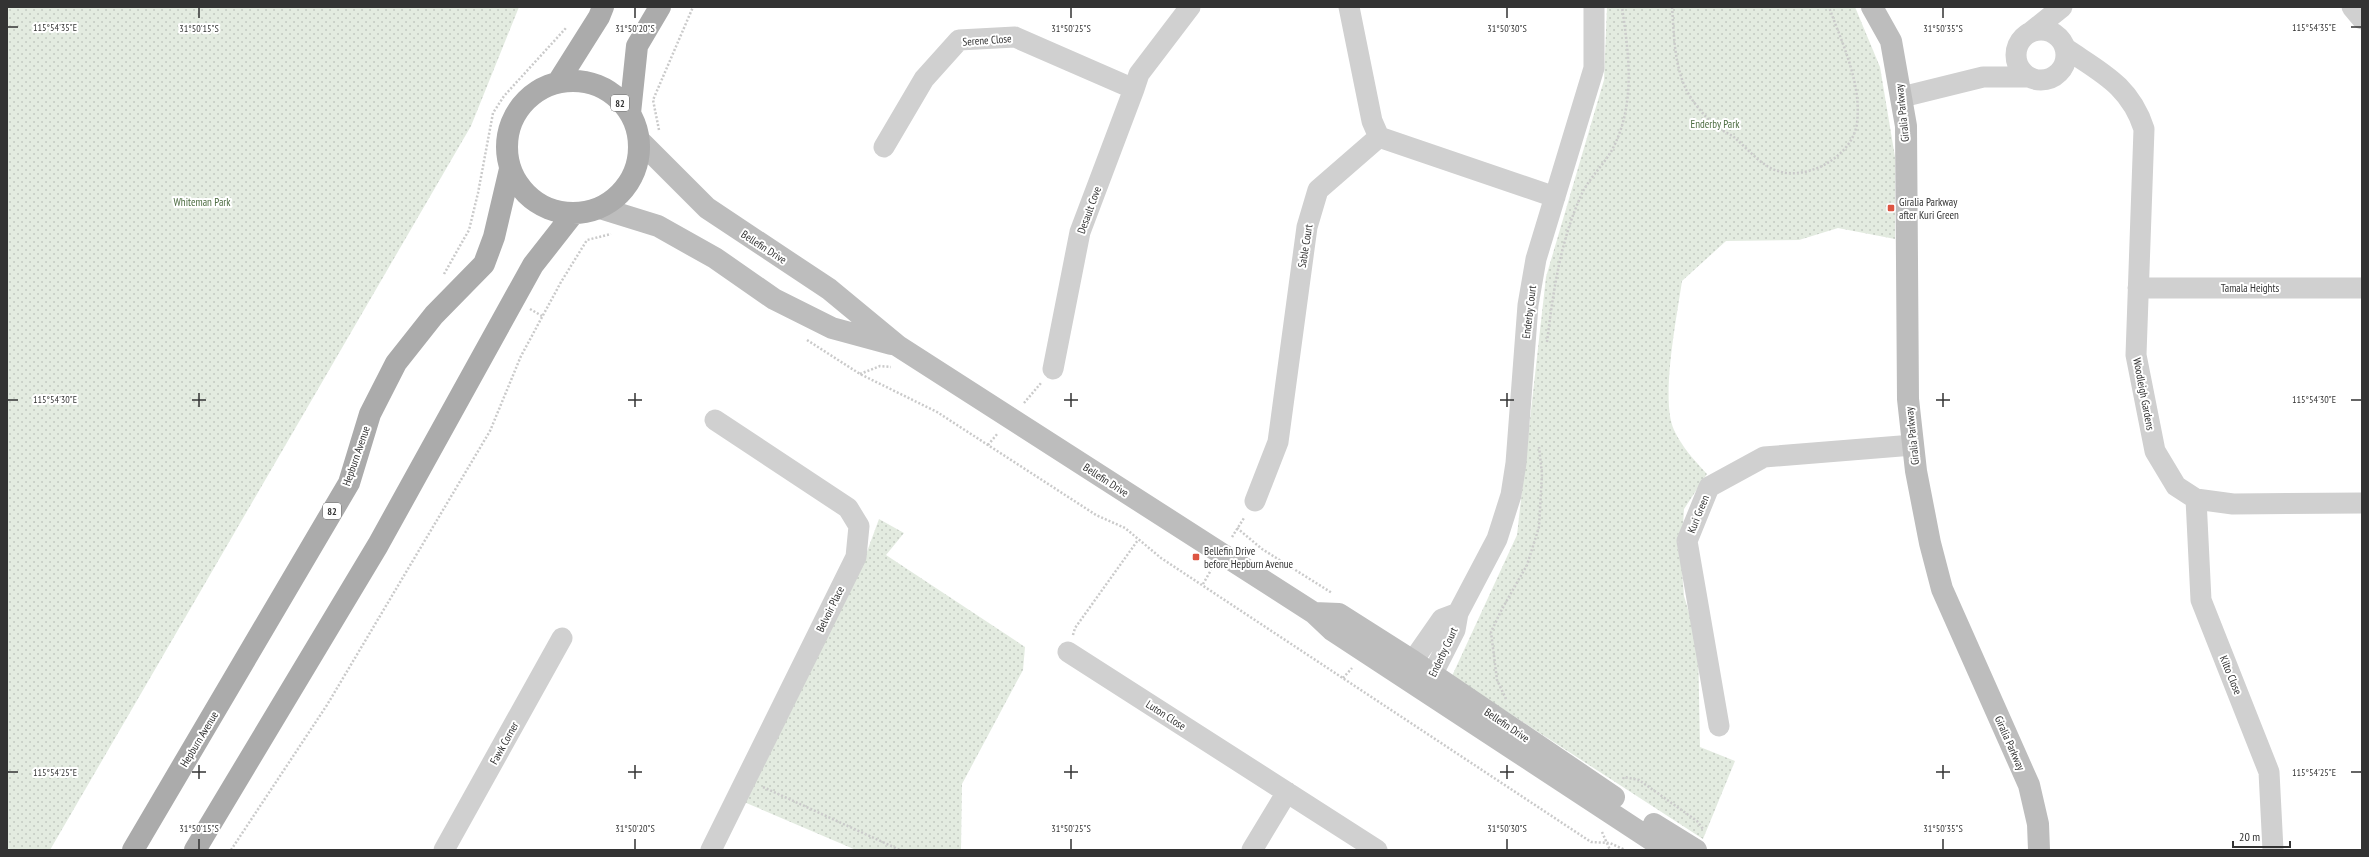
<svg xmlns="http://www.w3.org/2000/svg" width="2369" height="857" viewBox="0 0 2369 857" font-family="'PT Sans Narrow',sans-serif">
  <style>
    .grass { fill: url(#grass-dots) }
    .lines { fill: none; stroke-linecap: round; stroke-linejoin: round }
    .path { stroke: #cacaca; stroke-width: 2.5; stroke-dasharray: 2 2; stroke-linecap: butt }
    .street { stroke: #d0d0d0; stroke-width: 21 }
    .secondary { stroke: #bdbdbd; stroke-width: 22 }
    .primary { stroke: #ababab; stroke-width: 22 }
    .ticks { fill: none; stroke: #333; stroke-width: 1.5 }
    .poi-dot { fill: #dd5542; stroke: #fff; stroke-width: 1.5 }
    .labels { text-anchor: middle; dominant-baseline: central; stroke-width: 4; stroke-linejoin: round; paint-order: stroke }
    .shield { fill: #fff; stroke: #707070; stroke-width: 1 }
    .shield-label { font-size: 10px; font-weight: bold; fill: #333 }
    .street-label { font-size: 11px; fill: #333; stroke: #fff }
    .park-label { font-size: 11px; fill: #4d6d42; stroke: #fff }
    .poi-label { font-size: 11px; fill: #333; stroke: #fff; text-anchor: start }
    .ticks-label { font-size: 10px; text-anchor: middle; fill: #333; stroke: #fff; stroke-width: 4; stroke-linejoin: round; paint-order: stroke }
  </style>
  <defs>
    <pattern id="grass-dots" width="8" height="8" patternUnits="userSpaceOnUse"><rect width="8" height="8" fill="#e3ebe0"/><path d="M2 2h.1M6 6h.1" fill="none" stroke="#c3cac1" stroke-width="1.8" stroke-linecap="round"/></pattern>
  </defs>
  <rect width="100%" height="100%" fill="#fff"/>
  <!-- grass -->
  <path class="grass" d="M 7,7 L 519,7 L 471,126 L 50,850 L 7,850 Z
    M 1607,7 L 1855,7 L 1880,67 L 1895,157 L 1895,239 L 1838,228 L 1799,240 L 1726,241 L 1682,281 C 1677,316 1660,400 1674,430 C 1682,447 1694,460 1707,474 L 1684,509 L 1681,558 L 1684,596 L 1698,642 L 1700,747 L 1735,761 L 1703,839 L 1452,676 L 1517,535 L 1546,277 L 1604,80 Z
    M 879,519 L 904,533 L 886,555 L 1025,647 L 1023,670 L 962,784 L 961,850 L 856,850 L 744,802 L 865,557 Z"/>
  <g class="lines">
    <!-- path -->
    <path class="path" d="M 1672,7 C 1674,34 1674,62 1685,87 C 1691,101 1705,117 1717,127 C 1723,131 1730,134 1735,138 C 1748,149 1761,166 1778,171 C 1808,181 1853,156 1857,123 C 1862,84 1842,43 1829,7
      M 659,130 L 653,100 L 693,7
      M 444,274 L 469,230 L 478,193 L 493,113 L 504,96 L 566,28
      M 530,309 L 542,316
      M 807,340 L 860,374 L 937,412 L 1096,515 L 1125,528 L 1161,558 L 1591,842 L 1610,843 L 1625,850
      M 1547,342 C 1553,293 1560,243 1580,198 C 1587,180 1603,166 1612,150 C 1636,105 1629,55 1622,7
      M 860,374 L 880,366 L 891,367
      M 1024,403 L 1041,383
      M 988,445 L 998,433
      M 1237,528 L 1262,549 L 1332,593
      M 1232,537 L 1244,518
      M 1203,584 L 1211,570
      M 1073,635 L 1075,628 L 1138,540
      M 1343,678 L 1352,668
      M 1506,699 L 1497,680 L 1491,632 L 1502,609 L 1527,565 L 1539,527 L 1542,474 L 1539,447
      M 1623,779 L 1624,777 L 1639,780 L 1697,821 L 1703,829
      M 763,787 L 900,850
      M 1602,832 L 1610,850
      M 231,850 L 327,705 L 490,431 L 521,356 L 561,282 L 587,240 L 611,234"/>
    <!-- street -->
    <path class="street" d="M 1349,7 L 1372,121 L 1379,137
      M 2352,7 L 2362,19
      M2016 55a25 25 0 1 1 50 0a25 25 0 1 1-50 0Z
      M 2031,32 L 2062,7
      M 2065,48 C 2100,72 2130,85 2144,129 L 2136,355 L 2155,451 L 2176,486 L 2196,499 L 2233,504 L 2362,503
      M 1902,97 L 1983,77 L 2028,77
      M 884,147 L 924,79 L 959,40 L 1015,37 L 1134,89
      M 2138,288 L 2362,288
      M 1053,369 L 1080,232 L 1134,89 L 1139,74 L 1190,7
      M 2196,499 L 2201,600 L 2269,772 L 2273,850
      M 1255,501 L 1278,442 L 1307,227 L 1318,190 L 1379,137 L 1555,197
      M 1068,652 L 1377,850
      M 1403,675 L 1442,619 L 1458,613
      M 1425,689 L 1455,630 L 1458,613 L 1497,539 L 1511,495 L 1516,463 L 1528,305 L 1536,259 L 1594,68 L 1594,7
      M 1719,726 L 1687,541 L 1709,487 L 1764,457 L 1913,445
      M 444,850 L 562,638
      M 711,850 L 856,557 L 859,526 L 848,508 L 715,420
      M 1252,850 L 1287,792"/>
    <!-- secondary -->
    <path class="secondary" d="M 1872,7 L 1891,41 L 1906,126 L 1908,399 L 1916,471 L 1930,543 L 1942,589 L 2029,785 L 2038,824 L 2039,850
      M 639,140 L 707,208 L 829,289 L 898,346 L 1314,613 L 1332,630 L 1667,850
      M 600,208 L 658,226 L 715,258 L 774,299 L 832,328 L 891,344
      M 1314,613 L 1339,614 L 1413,661 L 1614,797
      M 1654,824 L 1696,850"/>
    <!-- primary -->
    <path class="primary" d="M507 147a66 66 0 1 1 132 0a66 66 0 1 1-132 0Z
      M 558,82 L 599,17 L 603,7
      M 630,113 L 637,46 L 660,7
      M 133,850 L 349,483 L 370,414 L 396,363 L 434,315 L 484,264 L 494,237 L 510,169
      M 195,850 L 378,545 L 533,265 L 573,214"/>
  </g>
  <!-- ticks -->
  <path class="ticks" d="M 199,8 L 199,18M 635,8 L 635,18M 1071,8 L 1071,18M 1507,8 L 1507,18M 1943,8 L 1943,18M 8,27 L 18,27M 2351,27 L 2361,27M 199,393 L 199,407M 635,393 L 635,407M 1071,393 L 1071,407M 1507,393 L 1507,407M 1943,393 L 1943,407M 8,400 L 18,400M 192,400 L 206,400M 628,400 L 642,400M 1064,400 L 1078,400M 1500,400 L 1514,400M 1936,400 L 1950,400M 2351,400 L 2361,400M 199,765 L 199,779M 635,765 L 635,779M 1071,765 L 1071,779M 1507,765 L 1507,779M 1943,765 L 1943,779M 8,772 L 18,772M 192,772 L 206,772M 628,772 L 642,772M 1064,772 L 1078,772M 1500,772 L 1514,772M 1936,772 L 1950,772M 2351,772 L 2361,772M 199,839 L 199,849M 635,839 L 635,849M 1071,839 L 1071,849M 1507,839 L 1507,849M 1943,839 L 1943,849"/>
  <!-- markers -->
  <g class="poi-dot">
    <rect x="1887" y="204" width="8" height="8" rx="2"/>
    <rect x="1192" y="553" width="8" height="8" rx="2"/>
  </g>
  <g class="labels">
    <!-- shield labels -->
    <g class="shield">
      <rect x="611" y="95" width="18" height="16" rx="3"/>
      <rect x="323" y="503" width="18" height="16" rx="3"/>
    </g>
    <g class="shield-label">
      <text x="620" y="103">82</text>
      <text x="332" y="511">82</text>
    </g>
    <!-- street labels -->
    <g class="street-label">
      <text transform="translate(987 40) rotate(-4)">Serene Close</text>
      <text transform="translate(1902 113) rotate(-96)">Giralia Parkway</text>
      <text transform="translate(1089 210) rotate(-70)">Desault Cove</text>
      <text transform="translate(1305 246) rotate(-81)">Sable Court</text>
      <text transform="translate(764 247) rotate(33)">Bellefin Drive</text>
      <text x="2250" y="288">Tamala Heights</text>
      <text transform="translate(1529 312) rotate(-83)">Enderby Court</text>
      <text transform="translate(2144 394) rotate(79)">Woodleigh Gardens</text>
      <text transform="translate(1912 436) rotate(-96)">Giralia Parkway</text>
      <text transform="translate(356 456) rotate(-71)">Hepburn Avenue</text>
      <text transform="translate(1106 480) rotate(33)">Bellefin Drive</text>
      <text transform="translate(1698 514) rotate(-68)">Kuri Green</text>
      <text transform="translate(830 609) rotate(-64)">Belvoir Place</text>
      <text transform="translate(1443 652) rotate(-65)">Enderby Court</text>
      <text transform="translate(2231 675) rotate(68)">Kilto Close</text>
      <text transform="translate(1166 715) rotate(33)">Luton Close</text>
      <text transform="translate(1507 725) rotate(34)">Bellefin Drive</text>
      <text transform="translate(199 739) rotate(-59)">Hepburn Avenue</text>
      <text transform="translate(504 743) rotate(-61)">Fawk Corner</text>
      <text transform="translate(2010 743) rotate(66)">Giralia Parkway</text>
    </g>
    <!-- park labels -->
    <g class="park-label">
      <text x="1715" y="124">Enderby Park</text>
      <text x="202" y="202">Whiteman Park</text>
    </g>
    <!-- poi labels -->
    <g class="poi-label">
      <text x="1899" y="202">Giralia Parkway<tspan x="1899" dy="13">after Kuri Green</tspan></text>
      <text x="1204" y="551">Bellefin Drive<tspan x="1204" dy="13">before Hepburn Avenue</tspan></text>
    </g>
  </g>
  <g class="ticks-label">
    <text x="2314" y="31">115°54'35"E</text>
    <text x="55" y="31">115°54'35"E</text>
    <text x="199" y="32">31°50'15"S</text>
    <text x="635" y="32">31°50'20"S</text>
    <text x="1071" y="32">31°50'25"S</text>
    <text x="1507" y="32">31°50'30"S</text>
    <text x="1943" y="32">31°50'35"S</text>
    <text x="2314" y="403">115°54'30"E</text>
    <text x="55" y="403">115°54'30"E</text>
    <text x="2314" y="776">115°54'25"E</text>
    <text x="55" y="776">115°54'25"E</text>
    <text x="199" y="832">31°50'15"S</text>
    <text x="635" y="832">31°50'20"S</text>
    <text x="1071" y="832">31°50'25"S</text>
    <text x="1507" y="832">31°50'30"S</text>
    <text x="1943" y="832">31°50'35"S</text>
  </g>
  <!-- border -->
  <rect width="2369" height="857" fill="none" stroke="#333333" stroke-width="16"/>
  <!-- scale -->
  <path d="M2233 841v6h57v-6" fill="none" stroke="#333333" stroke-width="2"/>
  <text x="2239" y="841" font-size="12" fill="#333333" stroke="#ffffff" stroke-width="3" paint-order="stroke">20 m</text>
</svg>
